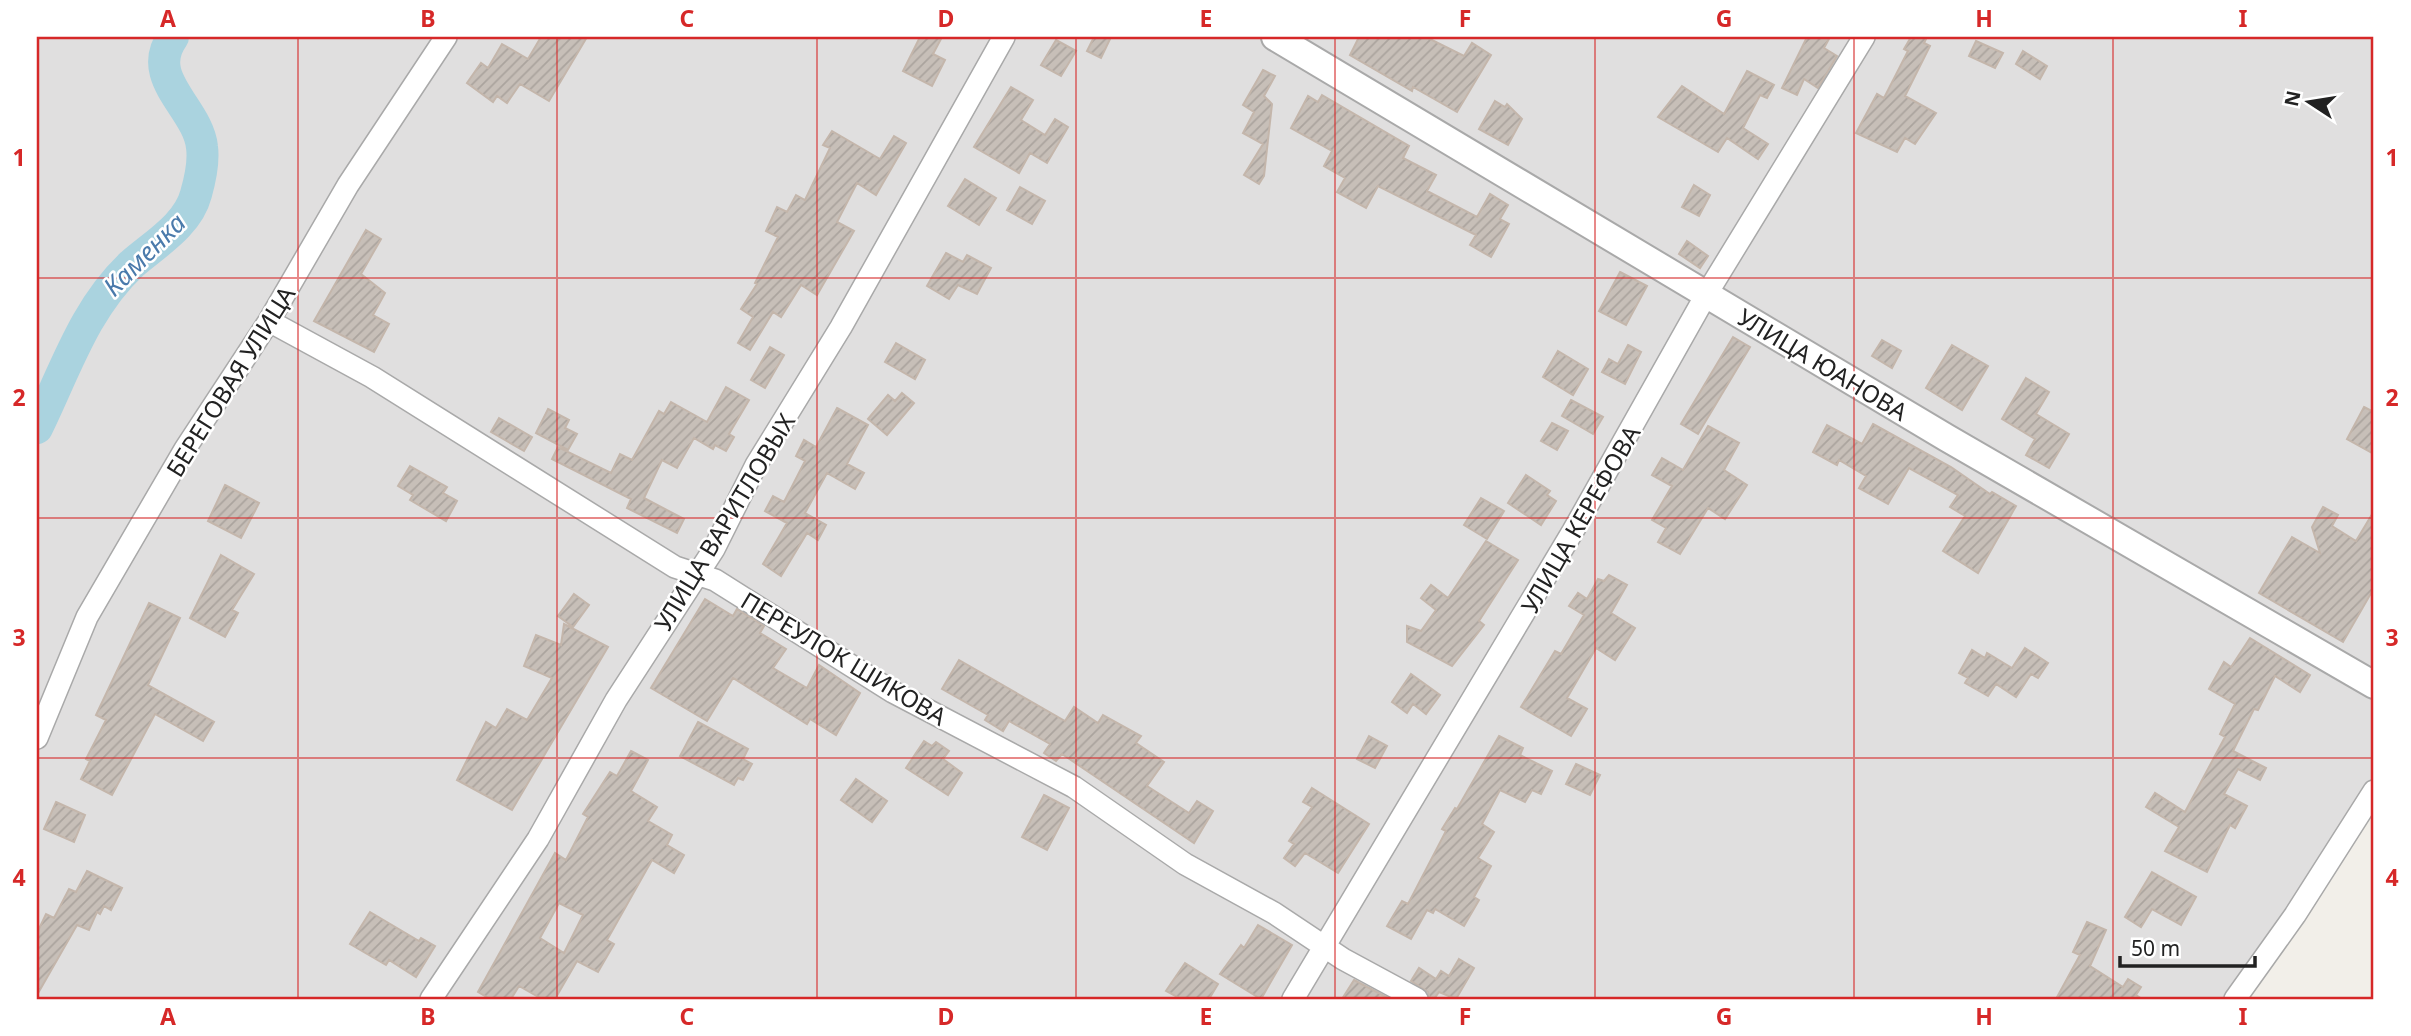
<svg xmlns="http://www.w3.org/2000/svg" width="2411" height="1036" viewBox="0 0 2411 1036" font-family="'Noto Sans',sans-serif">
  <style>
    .residential { fill: #e0dfdf }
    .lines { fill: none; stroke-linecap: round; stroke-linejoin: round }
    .river { stroke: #aad3df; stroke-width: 32 }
    .building { fill: url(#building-hatch); stroke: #c4b6ab; stroke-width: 2; fill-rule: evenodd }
    .minor-casing { stroke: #a9a9a9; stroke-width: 24 }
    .tertiary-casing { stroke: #a9a9a9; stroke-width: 30 }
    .minor { stroke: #fff; stroke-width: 21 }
    .tertiary { stroke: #fff; stroke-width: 26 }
    .grid { fill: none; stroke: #d62828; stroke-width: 2; stroke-opacity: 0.55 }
    .labels { text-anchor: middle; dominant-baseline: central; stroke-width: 5; stroke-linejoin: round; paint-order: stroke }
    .street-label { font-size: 24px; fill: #222; stroke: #fff }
    .water-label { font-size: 26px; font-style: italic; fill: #4a7aab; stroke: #fff }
    .neatline { fill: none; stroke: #d62828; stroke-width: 2.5 }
    .grid-label { font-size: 23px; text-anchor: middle; font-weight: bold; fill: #d62828 }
  </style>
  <defs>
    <pattern id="building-hatch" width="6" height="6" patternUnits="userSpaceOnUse" patternTransform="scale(1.75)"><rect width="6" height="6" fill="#c7bfb8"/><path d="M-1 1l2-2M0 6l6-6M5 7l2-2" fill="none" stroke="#aba49e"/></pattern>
  </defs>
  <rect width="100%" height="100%" fill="#f2efe9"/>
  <!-- residential -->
  <path class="residential" d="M 37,37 L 2374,37 L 2374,791 L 2235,999 L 37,999 Z"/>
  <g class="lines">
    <!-- river -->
    <path class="river" d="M 37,428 C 65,371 84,309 132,264 C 155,244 188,225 196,194 C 200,180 204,162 202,147 C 198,108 143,78 173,37"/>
  </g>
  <!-- building -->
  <path class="building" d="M 541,37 L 587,37 L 549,101 L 520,84 L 507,103 L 497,96 L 493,102 L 467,83 L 481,63 L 488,68 L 502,44 L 528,59 Z
    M 920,37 L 942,37 L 933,54 L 945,60 L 932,86 L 903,71 Z
    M 1094,37 L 1111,37 L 1101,58 L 1087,51 Z
    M 1359,37 L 1426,37 L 1464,56 L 1472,43 L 1491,55 L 1457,112 L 1413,87 L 1412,91 L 1350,55 Z
    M 1807,37 L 1830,37 L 1824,48 L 1837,56 L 1818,88 L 1804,79 L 1797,95 L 1782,88 Z
    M 1911,37 L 1927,37 L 1924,43 L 1930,46 L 1905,96 L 1936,113 L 1915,144 L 1905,138 L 1897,152 L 1856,133 L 1877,94 L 1884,98 L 1908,51 L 1904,49 Z
    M 1056,40 L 1076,51 L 1061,76 L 1041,65 Z
    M 1976,41 L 2003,53 L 1995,68 L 1969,56 Z
    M 2023,51 L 2047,66 L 2040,79 L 2016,64 Z
    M 1263,70 L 1275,76 L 1264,96 L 1272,104 L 1264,176 L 1259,184 L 1244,175 L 1263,144 L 1243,133 L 1254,112 L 1243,105 Z
    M 1747,71 L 1774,85 L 1767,98 L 1760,95 L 1743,128 L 1768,144 L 1758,159 L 1727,138 L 1718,152 L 1658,117 L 1682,86 L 1724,114 Z
    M 1011,87 L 1033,100 L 1021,120 L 1045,135 L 1055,119 L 1068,127 L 1047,163 L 1030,153 L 1019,173 L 974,147 Z
    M 1322,95 L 1409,146 L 1403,158 L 1436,175 L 1427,191 L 1477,217 L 1490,194 L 1508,205 L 1500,219 L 1509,224 L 1491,257 L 1470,245 L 1476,235 L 1378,186 L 1366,208 L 1337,192 L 1345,178 L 1324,166 L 1332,151 L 1291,128 L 1308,96 L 1318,102 Z
    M 1495,101 L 1505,107 L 1507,104 L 1522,119 L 1508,145 L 1479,129 Z
    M 832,131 L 880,159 L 894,136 L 906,143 L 876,195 L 857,183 L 837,222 L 854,231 L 817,295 L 801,285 L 781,317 L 773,312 L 750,350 L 738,343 L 753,317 L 741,309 L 757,284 L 755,283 L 778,237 L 766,231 L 777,207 L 787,212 L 796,195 L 805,200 L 830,148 L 823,145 Z
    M 965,179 L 996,198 L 979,225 L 948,206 Z
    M 1694,185 L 1710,195 L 1699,216 L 1682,207 Z
    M 1020,187 L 1045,201 L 1032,224 L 1007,210 Z
    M 366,230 L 381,239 L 361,274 L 385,293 L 373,315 L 389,324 L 374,352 L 314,321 Z
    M 1687,241 L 1708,256 L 1700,268 L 1679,254 Z
    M 946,253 L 963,262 L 967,255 L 991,268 L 977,294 L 958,285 L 949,299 L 927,286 Z
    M 1620,272 L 1647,286 L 1626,325 L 1599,311 Z
    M 1733,337 L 1750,347 L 1698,434 L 1681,424 Z
    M 1882,340 L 1901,351 L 1892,368 L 1872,356 Z
    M 896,343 L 925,360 L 915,379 L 885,362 Z
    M 1628,345 L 1641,352 L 1625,384 L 1602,372 L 1609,359 L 1618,364 Z
    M 1952,345 L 1988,366 L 1962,410 L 1926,388 Z
    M 770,347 L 784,355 L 765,388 L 751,380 Z
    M 1558,351 L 1588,369 L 1573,395 L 1543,377 Z
    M 2026,378 L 2049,392 L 2036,414 L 2069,434 L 2049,468 L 2026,455 L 2035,439 L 2002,419 Z
    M 726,387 L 749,400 L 729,434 L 734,437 L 726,451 L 715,445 L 713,449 L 694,438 L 677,468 L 662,460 L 644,498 L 684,519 L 677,533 L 627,508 L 631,499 L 552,459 L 558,447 L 611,473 L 620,454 L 632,460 L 659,411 L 664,414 L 671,402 L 707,422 Z
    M 902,393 L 914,403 L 887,435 L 868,419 L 888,395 L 895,401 Z
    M 1571,400 L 1603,417 L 1593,434 L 1562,416 Z
    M 2364,407 L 2374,412 L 2374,454 L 2347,439 Z
    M 837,408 L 868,425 L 847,464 L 864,473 L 855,489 L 827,473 L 805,513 L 826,525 L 818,540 L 807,533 L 781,576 L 763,564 L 787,523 L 765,511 L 773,496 L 784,502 L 805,461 L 796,456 L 804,440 L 816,447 Z
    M 548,409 L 569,420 L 565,428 L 577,434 L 568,450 L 536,433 Z
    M 499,418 L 532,437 L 524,451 L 491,432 Z
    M 1552,423 L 1568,431 L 1557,450 L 1541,441 Z
    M 1873,424 L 1951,467 L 1990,494 L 1992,492 L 2016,506 L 1978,573 L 1943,551 L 1965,516 L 1950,507 L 1958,495 L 1909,468 L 1888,504 L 1859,488 L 1866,476 L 1839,460 L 1837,465 L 1813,452 L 1827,425 L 1862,444 Z
    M 1708,426 L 1739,443 L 1724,470 L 1747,485 L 1725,519 L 1708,508 L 1680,554 L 1658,542 L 1666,528 L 1652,520 L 1672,486 L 1652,475 L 1662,458 L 1683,470 Z
    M 410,466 L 447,487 L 443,493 L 457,501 L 446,521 L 410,500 L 413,495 L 398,486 Z
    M 1526,475 L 1550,491 L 1547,495 L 1556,501 L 1541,525 L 1508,503 Z
    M 225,485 L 259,503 L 241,538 L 208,521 Z
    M 1481,498 L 1504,511 L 1487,539 L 1464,525 Z
    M 2323,507 L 2338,515 L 2332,526 L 2356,541 L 2374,511 L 2374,588 L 2343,642 L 2259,593 L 2292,537 L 2320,553 L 2312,527 Z
    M 1486,541 L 1518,560 L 1479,621 L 1484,625 L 1452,666 L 1407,642 L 1407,626 L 1421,631 L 1436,610 L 1421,598 L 1431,585 L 1448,598 Z
    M 221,555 L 254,574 L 232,610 L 238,613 L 225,637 L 190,618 Z
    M 1609,575 L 1627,585 L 1611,613 L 1635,628 L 1615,660 L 1596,648 L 1567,698 L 1587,709 L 1571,736 L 1521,707 L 1555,651 L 1561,654 L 1584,615 L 1569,606 L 1578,593 L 1587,599 L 1598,579 L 1604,581 Z
    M 574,594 L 589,605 L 573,627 L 558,616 Z
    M 705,599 L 733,616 L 737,609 L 764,626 L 760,633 L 786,649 L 773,668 L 807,688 L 819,665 L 860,693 L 836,735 L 810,719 L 807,724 L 733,678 L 707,721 L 651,688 Z
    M 149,603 L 180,618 L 148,685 L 214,722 L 203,741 L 155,714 L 112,795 L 81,779 L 90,761 L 86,759 L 106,720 L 96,715 Z
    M 564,624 L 608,647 L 512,810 L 457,780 L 486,722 L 496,728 L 507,709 L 527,720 L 552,678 L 524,666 L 536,635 L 561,645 Z
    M 2250,638 L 2310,675 L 2300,692 L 2275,676 L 2258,710 L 2254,709 L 2233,751 L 2266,768 L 2260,780 L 2238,769 L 2224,794 L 2247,806 L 2235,828 L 2230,825 L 2207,872 L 2165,851 L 2179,827 L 2146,807 L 2155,793 L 2185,812 L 2225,737 L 2220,734 L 2235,704 L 2209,689 L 2224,662 L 2231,667 Z
    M 2025,648 L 2048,663 L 2038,678 L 2031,674 L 2016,697 L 1996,684 L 1988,696 L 1965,683 L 1968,678 L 1959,673 L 1972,650 L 1985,658 L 1987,653 L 2012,668 Z
    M 959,660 L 1065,721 L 1074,707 L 1098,723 L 1103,715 L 1141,736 L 1136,743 L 1164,762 L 1147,786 L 1189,813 L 1197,801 L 1213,811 L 1194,843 L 1062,754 L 1056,761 L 1044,753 L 1050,744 L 1009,721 L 1003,731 L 985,720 L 988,715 L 942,689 Z
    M 1411,674 L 1440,695 L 1426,714 L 1413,704 L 1407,713 L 1392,702 Z
    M 698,722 L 748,749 L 743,759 L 752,764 L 743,780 L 738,778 L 734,785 L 680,756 Z
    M 1369,736 L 1387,746 L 1375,768 L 1357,759 Z
    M 1499,736 L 1523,748 L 1520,755 L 1552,771 L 1541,794 L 1532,790 L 1525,802 L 1500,790 L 1482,824 L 1494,832 L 1478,858 L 1491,866 L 1474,897 L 1479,900 L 1464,926 L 1435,909 L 1433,913 L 1427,910 L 1411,939 L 1387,926 L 1402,901 L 1408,904 L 1446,831 L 1442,829 L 1455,808 L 1457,809 Z
    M 924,741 L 932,746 L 936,742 L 949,751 L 943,759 L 962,773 L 948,795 L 906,768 Z
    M 631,751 L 648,760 L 631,791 L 657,807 L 648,821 L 672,835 L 667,845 L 684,855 L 674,873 L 652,860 L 607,940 L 614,944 L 598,972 L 577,961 L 555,999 L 542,999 L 519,986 L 511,999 L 490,999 L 478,992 L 555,853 L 566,860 L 588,817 L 583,814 L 610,772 L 617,776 ZM 559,903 L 583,915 L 564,953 L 540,938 Z
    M 1576,764 L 1600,775 L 1590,795 L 1566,784 Z
    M 856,779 L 887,801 L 872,822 L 841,800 Z
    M 1312,788 L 1369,824 L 1338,873 L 1305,853 L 1295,866 L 1284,858 L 1294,844 L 1289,841 L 1312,807 L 1303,802 Z
    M 1044,795 L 1069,808 L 1047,850 L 1022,837 Z
    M 56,802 L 85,815 L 74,842 L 44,829 Z
    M 87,871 L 122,888 L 111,910 L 104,906 L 100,914 L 97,912 L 89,930 L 77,925 L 37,995 L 37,933 L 46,914 L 54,918 L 69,889 L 76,892 Z
    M 2152,872 L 2196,897 L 2181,925 L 2152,909 L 2141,927 L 2125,917 Z
    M 370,912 L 419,941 L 421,938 L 435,946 L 416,977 L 389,960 L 386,965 L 350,944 Z
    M 2087,922 L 2106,930 L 2090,966 L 2123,987 L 2128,979 L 2141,987 L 2136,995 L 2142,999 L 2056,999 L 2080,955 L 2073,952 Z
    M 1258,925 L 1292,945 L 1261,999 L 1220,974 L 1241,945 L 1244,948 Z
    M 1459,959 L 1474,968 L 1456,999 L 1439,992 L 1434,999 L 1430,999 L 1428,992 L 1411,981 L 1419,968 L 1436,979 L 1441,971 L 1449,976 Z
    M 1185,963 L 1218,984 L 1209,999 L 1181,999 L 1166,991 Z
    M 1354,980 L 1390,999 L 1342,999 Z"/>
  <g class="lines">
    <defs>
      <path id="minor" d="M 269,321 L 372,377 L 675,567 L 715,580 L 893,692 L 1074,787 L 1185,864 L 1274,913 L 1343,959 L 1417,999
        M 37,738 L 87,617 L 185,449 L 269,321 L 348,185 L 446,37
        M 431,999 L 538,839 L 616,700 L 714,549 L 756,465 L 841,327 L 1004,37
        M 1293,999 L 1573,531 L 1706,295 L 1864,37
        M 2235,999 L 2295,915 L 2374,791"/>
      <path id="tertiary" d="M 1275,37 L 1947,438 L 2374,685"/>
    </defs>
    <!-- minor casing -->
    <use href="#minor" class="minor-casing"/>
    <!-- tertiary casing -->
    <use href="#tertiary" class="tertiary-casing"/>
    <!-- minor -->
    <use href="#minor" class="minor"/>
    <!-- tertiary -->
    <use href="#tertiary" class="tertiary"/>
  </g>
  <!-- grid -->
  <path class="grid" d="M 298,37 L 298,999M 557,37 L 557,999M 817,37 L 817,999M 1076,37 L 1076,999M 1335,37 L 1335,999M 1595,37 L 1595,999M 1854,37 L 1854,999M 2113,37 L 2113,999M 37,278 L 2374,278M 37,518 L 2374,518M 37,758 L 2374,758"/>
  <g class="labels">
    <!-- street labels -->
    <g class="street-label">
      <text transform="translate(1823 364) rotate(31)">УЛИЦА ЮАНОВА</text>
      <text transform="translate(230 381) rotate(-58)">БЕРЕГОВАЯ УЛИЦА</text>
      <text transform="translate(1580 519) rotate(-60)">УЛИЦА КЕРЕФОВА</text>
      <text transform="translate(724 522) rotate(-59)">УЛИЦА ВАРИТЛОВЫХ</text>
      <text transform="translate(844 658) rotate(31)">ПЕРЕУЛОК ШИКОВА</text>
    </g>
    <!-- water labels -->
    <g class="water-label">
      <text transform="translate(144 254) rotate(-45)">Каменка</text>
    </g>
  </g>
  <!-- border -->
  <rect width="2411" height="1036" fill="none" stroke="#ffffff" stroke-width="77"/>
  <!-- north arrow -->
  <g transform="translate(2309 102) rotate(282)" stroke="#ffffff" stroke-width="5" paint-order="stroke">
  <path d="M0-5L12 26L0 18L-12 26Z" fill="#222222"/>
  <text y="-10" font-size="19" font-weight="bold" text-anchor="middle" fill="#222222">N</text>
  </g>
  <!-- scale -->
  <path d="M2120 956v10h135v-10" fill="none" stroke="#222222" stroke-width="3.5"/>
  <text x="2131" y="956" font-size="21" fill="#222222" stroke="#ffffff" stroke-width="5" paint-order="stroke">50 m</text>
  <rect x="38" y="38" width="2334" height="960" class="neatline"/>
  <g class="grid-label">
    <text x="168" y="27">A</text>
    <text x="428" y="27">B</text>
    <text x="687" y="27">C</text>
    <text x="946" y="27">D</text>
    <text x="1206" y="27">E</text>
    <text x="1465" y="27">F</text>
    <text x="1724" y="27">G</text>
    <text x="1984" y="27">H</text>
    <text x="2243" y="27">I</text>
    <text x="19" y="166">1</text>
    <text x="2392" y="166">1</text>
    <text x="19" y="406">2</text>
    <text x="2392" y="406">2</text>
    <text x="19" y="646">3</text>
    <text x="2392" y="646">3</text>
    <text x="19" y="886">4</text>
    <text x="2392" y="886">4</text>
    <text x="168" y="1025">A</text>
    <text x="428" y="1025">B</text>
    <text x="687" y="1025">C</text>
    <text x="946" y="1025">D</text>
    <text x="1206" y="1025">E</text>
    <text x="1465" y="1025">F</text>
    <text x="1724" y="1025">G</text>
    <text x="1984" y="1025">H</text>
    <text x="2243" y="1025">I</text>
  </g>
</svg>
